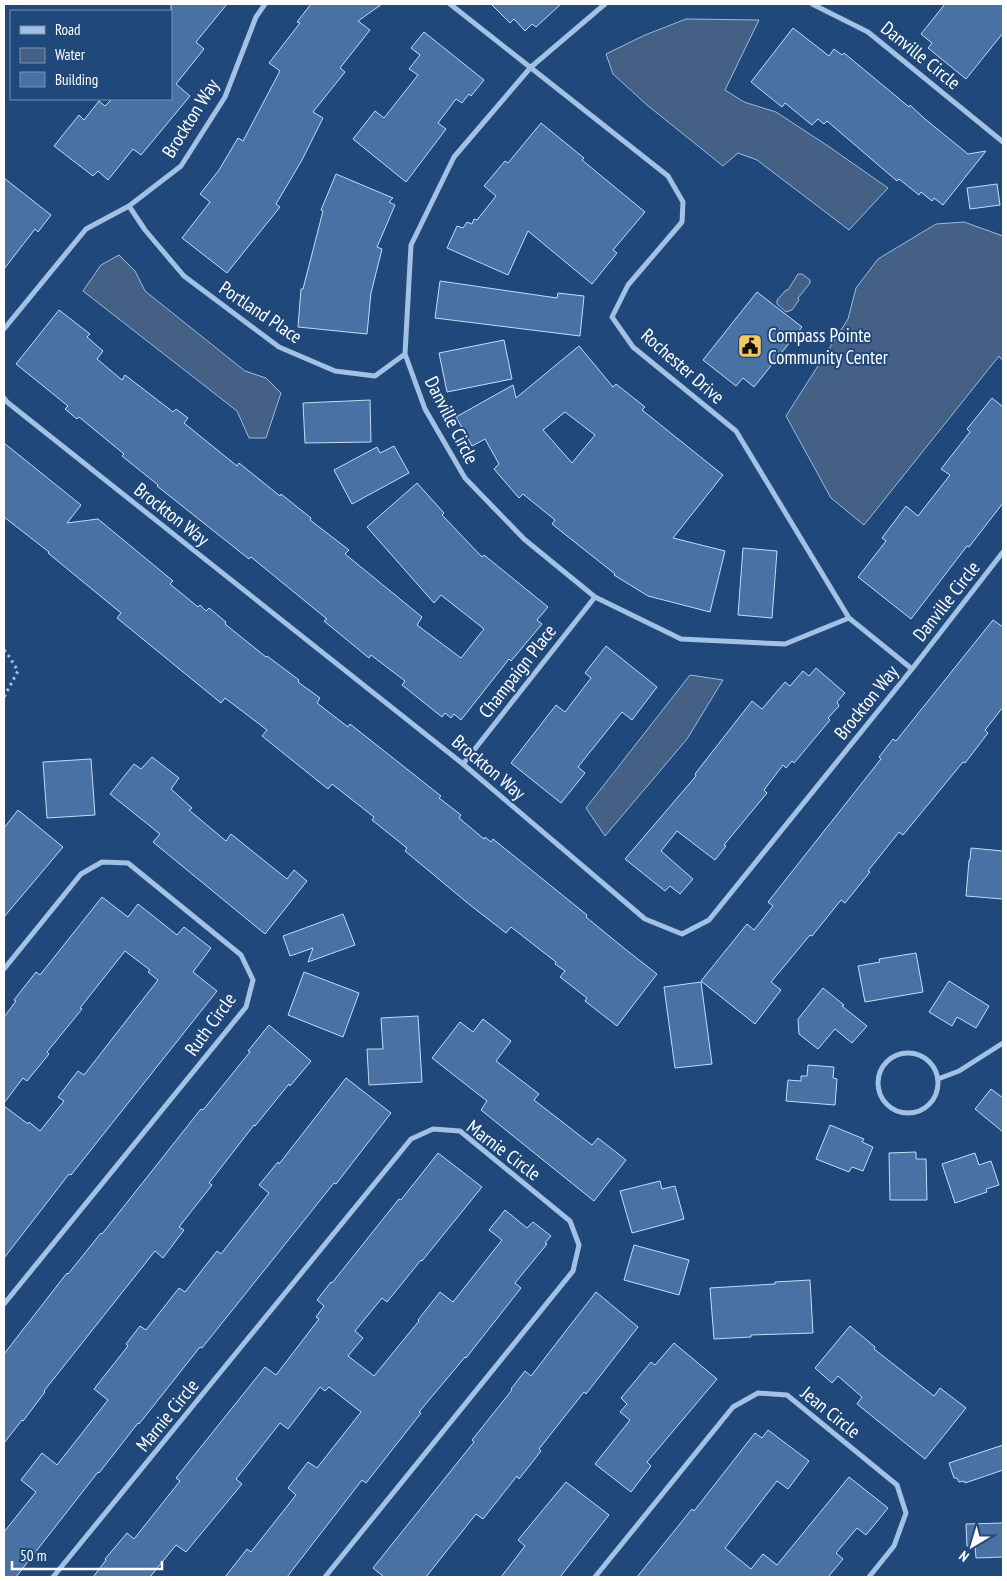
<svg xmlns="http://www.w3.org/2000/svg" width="1007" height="1581" viewBox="0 0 1007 1581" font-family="'PT Sans Narrow',sans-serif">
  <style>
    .water { fill: #446185; stroke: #96bce6 }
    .building { fill: #4a71a3; stroke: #c6dbf4; fill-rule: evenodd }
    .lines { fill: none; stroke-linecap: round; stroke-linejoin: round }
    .path { stroke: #a3c1e5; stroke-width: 3; stroke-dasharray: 2.5 4; stroke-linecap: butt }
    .street { stroke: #a3c1e5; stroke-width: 5 }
    .labels { text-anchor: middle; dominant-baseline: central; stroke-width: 4; stroke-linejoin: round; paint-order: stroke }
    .street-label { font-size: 19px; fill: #fff; stroke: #21487a }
    .poi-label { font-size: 19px; fill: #fff; stroke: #21487a; text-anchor: start }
  </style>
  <rect width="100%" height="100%" fill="#21487a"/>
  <!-- water -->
  <path class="water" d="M 686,19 L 759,20 L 725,90 L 744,102 L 776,112 L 828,146 L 888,188 L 849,230 L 757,160 L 738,153 L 723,166 L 647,105 L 613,74 L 606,54 L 645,35 Z
    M 964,222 L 1003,236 L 1003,361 L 999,356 L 864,525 L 831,498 L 786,416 L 848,319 L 856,288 L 878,259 L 936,224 Z
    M 119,255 L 135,271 L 145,291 L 245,371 L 266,378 L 281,393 L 266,438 L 249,438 L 237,411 L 83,291 L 101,265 Z
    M 798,274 L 802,274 L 810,280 L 810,283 L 798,298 L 799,300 L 792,310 L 786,312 L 777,304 L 777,300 L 786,290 L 788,290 Z
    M 690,675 L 723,680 L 687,739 L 605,836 L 586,808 Z"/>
  <!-- building -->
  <path class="building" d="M 171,4 L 227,4 L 196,42 L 204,49 L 176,84 L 190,96 L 141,155 L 133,149 L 108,180 L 98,171 L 93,176 L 54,146 L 79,115 L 84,120 L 99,101 L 105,106 L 112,99 L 171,99 Z
    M 311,4 L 382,4 L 358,21 L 370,30 L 340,68 L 345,72 L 313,112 L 323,118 L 302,160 L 276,204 L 280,207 L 227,273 L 182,238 L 210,202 L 200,194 L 219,170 L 238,138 L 243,141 L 280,71 L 269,63 L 300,23 L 297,22 Z
    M 491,4 L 561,4 L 536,27 L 532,24 L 525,31 L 514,19 L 510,23 Z
    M 945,4 L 1003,4 L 1003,33 L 966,79 L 928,48 L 932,43 L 921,34 Z
    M 793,28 L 829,56 L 834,49 L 842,55 L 844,53 L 909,107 L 910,105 L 925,119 L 968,154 L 986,151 L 943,205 L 934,198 L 932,201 L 921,192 L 919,195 L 899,179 L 897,181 L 827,121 L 824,124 L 818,119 L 812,125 L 785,103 L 782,107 L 751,82 Z
    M 424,32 L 484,80 L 471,96 L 469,94 L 462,103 L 456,99 L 438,123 L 446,129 L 406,182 L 353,139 L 375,111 L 384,118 L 418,75 L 409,69 L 420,55 L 411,48 Z
    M 541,123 L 584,158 L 582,160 L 645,212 L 613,250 L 617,253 L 592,284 L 528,231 L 508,275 L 447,248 L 457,226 L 463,228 L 467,222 L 472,224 L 474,219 L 477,220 L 496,196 L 484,186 L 505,161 L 508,163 Z
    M 336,174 L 393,198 L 389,202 L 395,205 L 377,247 L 382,249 L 371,293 L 367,334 L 298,327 L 301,289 L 303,289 L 323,211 L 321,210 Z
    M 4,178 L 51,215 L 38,232 L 35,229 L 4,269 Z
    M 997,184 L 1000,205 L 970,209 L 967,188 Z
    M 440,281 L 557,298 L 558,293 L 584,296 L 580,336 L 435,318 Z
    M 757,292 L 802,327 L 754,387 L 743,378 L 736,386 L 703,360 Z
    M 59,310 L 90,334 L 87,337 L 103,351 L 97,359 L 122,380 L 125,375 L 173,412 L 176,409 L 188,418 L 184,423 L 237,466 L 239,463 L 280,496 L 281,494 L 311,518 L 310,520 L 349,550 L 345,554 L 422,617 L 417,625 L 461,658 L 484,629 L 441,595 L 434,603 L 367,527 L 417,483 L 444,513 L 442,515 L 482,557 L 484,555 L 548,607 L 537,620 L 542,624 L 511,661 L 509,659 L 461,720 L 454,714 L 451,718 L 445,713 L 442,717 L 402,685 L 405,681 L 371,655 L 369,658 L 324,621 L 327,619 L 251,557 L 249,559 L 157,486 L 158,485 L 122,456 L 124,454 L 79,417 L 77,419 L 65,409 L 68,406 L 16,364 Z
    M 504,340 L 512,379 L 447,392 L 439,353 Z
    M 579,346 L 613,387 L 616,384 L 645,407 L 642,410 L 723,475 L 673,538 L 725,551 L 710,612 L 648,596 L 614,575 L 615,574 L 552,524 L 555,520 L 523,494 L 519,498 L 494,469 L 499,464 L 485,439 L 472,446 L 456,417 L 513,385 L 516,398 ZM 565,412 L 595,435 L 572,463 L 543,430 Z
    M 992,398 L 1003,407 L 1003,503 L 969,547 L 967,546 L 911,619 L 858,577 L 886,541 L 882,538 L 906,506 L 918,516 L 950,475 L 941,469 L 970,432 L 967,429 Z
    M 370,400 L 371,442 L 305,443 L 303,403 Z
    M 4,443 L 81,505 L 67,523 L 98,519 L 173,581 L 170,584 L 198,607 L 200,605 L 206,611 L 209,608 L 226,622 L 225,624 L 266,657 L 267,656 L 299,680 L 298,682 L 320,698 L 317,703 L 348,727 L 350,724 L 441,796 L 439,798 L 461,815 L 459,818 L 484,839 L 485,837 L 491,842 L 493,839 L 587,915 L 586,917 L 625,949 L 657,974 L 617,1026 L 585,1001 L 587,998 L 560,977 L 565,971 L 555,964 L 556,962 L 511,927 L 506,933 L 470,905 L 405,851 L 407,848 L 372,820 L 374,817 L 332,784 L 328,789 L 262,736 L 267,730 L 225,698 L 221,703 L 117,618 L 121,613 L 48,553 L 49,552 L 4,517 Z
    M 394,446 L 409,473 L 352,504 L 334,470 L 377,447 L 380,453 Z
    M 743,548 L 777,551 L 772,618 L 738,615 Z
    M 993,620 L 1003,627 L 1003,707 L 985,730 L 988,733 L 965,763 L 963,762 L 903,835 L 899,832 L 868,871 L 870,872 L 845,903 L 841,900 L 812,936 L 810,935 L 771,982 L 781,990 L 755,1024 L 701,981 L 747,924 L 754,930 L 773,906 L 768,902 L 881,759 L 879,757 L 893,739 L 896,741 Z
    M 606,646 L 657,687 L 632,720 L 622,712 L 578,767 L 585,773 L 561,803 L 511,763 L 556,705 L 565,712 L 591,678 L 585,673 Z
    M 816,668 L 845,693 L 837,702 L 839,706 L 828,718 L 830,720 L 794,763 L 792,761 L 786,768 L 783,765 L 764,790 L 767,793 L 724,845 L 726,846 L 715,860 L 677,831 L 661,851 L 693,879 L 680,894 L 670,886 L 665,891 L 625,859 L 696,776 L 695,774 L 752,701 L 762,709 L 785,682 L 790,686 L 803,671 L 809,676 Z
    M 152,757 L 179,778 L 171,789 L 192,808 L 189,810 L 226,841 L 231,834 L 287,879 L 294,870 L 307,881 L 265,934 L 153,842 L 160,834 L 110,794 L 134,764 L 141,769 Z
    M 91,759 L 95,815 L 47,818 L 43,762 Z
    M 18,810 L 63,847 L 4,917 L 4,828 Z
    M 971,848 L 1003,851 L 1003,899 L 966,896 L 969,860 L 970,860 Z
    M 102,897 L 128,917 L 138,904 L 177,935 L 184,927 L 211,948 L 193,972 L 217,991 L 71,1175 L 69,1174 L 4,1258 L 4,1106 L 28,1124 L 29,1122 L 40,1131 L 64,1101 L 58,1097 L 78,1071 L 84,1075 L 158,980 L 148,972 L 150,970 L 125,951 L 80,1008 L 82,1009 L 47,1052 L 49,1054 L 27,1081 L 23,1078 L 4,1103 L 4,1017 L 16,1001 L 14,1000 L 36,972 L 40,975 Z
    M 343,914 L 355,945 L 308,962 L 313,948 L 290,956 L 283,936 Z
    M 916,953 L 923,992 L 865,1002 L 858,966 L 880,962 L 879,959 Z
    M 304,972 L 359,993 L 343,1037 L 288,1015 Z
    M 949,981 L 989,1006 L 976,1028 L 957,1017 L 952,1026 L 929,1012 Z
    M 701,982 L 712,1064 L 675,1068 L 664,987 Z
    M 823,988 L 844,1005 L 842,1006 L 867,1026 L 852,1043 L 835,1029 L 818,1049 L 799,1034 L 798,1019 Z
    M 418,1016 L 422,1082 L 369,1085 L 367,1049 L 383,1049 L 381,1018 Z
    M 483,1019 L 511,1041 L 496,1061 L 539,1094 L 534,1100 L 592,1145 L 598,1138 L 626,1160 L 594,1201 L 481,1110 L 487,1101 L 432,1058 L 460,1022 L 473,1032 Z
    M 269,1025 L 311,1061 L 290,1086 L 289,1084 L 255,1126 L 254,1125 L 209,1183 L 212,1185 L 179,1227 L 184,1230 L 163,1258 L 155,1251 L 44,1391 L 45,1392 L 23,1421 L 22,1420 L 4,1443 L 4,1354 L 67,1273 L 68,1274 L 101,1233 L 102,1234 L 201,1109 L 203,1110 L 250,1052 L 248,1051 Z
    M 808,1065 L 834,1067 L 833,1078 L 837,1079 L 835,1105 L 786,1101 L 788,1080 L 801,1081 L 801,1076 L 807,1076 Z
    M 346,1078 L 391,1113 L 336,1184 L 334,1183 L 202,1348 L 200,1347 L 139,1424 L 138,1423 L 99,1473 L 98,1472 L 16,1577 L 4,1577 L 4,1532 L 36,1492 L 21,1480 L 42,1453 L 57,1465 L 108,1400 L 94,1389 L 128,1346 L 126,1344 L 140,1326 L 146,1330 L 179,1288 L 185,1292 L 217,1251 L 221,1254 L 269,1193 L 259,1185 L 278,1162 L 279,1164 Z
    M 991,1089 L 1003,1098 L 1003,1132 L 975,1109 Z
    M 830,1125 L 864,1139 L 862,1142 L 873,1147 L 863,1171 L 852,1167 L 849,1172 L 816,1159 Z
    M 916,1152 L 916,1159 L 926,1159 L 927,1200 L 890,1200 L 889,1153 Z
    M 438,1153 L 482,1187 L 422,1261 L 421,1260 L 387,1302 L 382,1298 L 355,1331 L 363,1338 L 348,1356 L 374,1376 L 419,1321 L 418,1320 L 440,1292 L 453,1302 L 502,1240 L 489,1230 L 505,1210 L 527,1228 L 533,1222 L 551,1236 L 545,1243 L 547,1244 L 515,1283 L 521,1288 L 466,1358 L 465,1357 L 419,1412 L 421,1413 L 366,1483 L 362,1480 L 287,1577 L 225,1577 L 247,1549 L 251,1552 L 296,1495 L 288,1488 L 308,1462 L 317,1468 L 361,1412 L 329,1387 L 325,1391 L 320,1387 L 288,1429 L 280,1423 L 236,1479 L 242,1484 L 186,1552 L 176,1545 L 150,1577 L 93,1577 L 106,1560 L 105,1559 L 127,1533 L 134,1539 L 180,1481 L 176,1478 L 265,1367 L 276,1375 L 319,1319 L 316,1317 L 324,1306 L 317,1300 L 331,1282 L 332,1283 L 399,1199 L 401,1200 Z
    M 975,1153 L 979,1165 L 991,1161 L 999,1185 L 986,1189 L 987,1192 L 955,1203 L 942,1164 Z
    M 660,1181 L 662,1189 L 675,1186 L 684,1219 L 632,1233 L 620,1191 Z
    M 634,1245 L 689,1260 L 679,1295 L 624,1280 Z
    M 810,1280 L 813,1333 L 751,1335 L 751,1337 L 714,1339 L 710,1288 L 775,1284 L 775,1282 Z
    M 596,1292 L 638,1327 L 586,1394 L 584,1392 L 539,1449 L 541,1451 L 519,1479 L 517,1476 L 483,1519 L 476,1514 L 426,1577 L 384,1577 L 373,1568 L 474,1442 L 472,1440 L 512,1390 L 511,1389 L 525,1371 L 531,1376 Z
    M 850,1326 L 875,1347 L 874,1349 L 934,1396 L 940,1388 L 966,1408 L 925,1459 L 857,1404 L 862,1397 L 838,1376 L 832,1383 L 815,1368 Z
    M 674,1343 L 717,1379 L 647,1462 L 651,1466 L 631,1492 L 595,1464 L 630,1420 L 620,1412 L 627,1404 L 621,1398 L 651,1362 L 655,1365 Z
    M 768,1430 L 809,1461 L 788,1489 L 777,1481 L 725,1548 L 751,1569 L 763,1554 L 777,1565 L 849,1477 L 888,1508 L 866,1535 L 857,1528 L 836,1553 L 843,1559 L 828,1577 L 637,1577 L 692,1509 L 694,1511 L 755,1433 L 762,1438 Z
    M 1003,1445 L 1003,1470 L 965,1483 L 964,1481 L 959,1482 L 957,1478 L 954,1478 L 949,1463 Z
    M 566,1482 L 609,1515 L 560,1577 L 501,1577 L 525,1546 L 518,1540 Z
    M 1003,1523 L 1003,1557 L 976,1558 L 975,1545 L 967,1546 L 966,1524 Z"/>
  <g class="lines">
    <!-- path -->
    <path class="path" d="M 4,650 L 7,653 L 18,671 L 4,697"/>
    <!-- street -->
    <path class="street" d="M 450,4 L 668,176 L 683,202 L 682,222 L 628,285 L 612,317 L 633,347 L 736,431 L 849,618 L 912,669
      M 605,4 L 531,67 L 454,157 L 411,245 L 405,354 L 425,409 L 465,478 L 524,539 L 595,597 L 681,639 L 785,644 L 849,618
      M 812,4 L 868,32 L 1003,142
      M 129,206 L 145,230 L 184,276 L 279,347 L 335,371 L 375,376 L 405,354
      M 4,329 L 86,229 L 129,206 L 181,166 L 225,97 L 256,17 L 265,4
      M 4,398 L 7,402 L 463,764 L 645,919 L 682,934 L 709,920 L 912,669 L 1003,552
      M 463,764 L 595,597
      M 4,969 L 81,874 L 102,862 L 128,863 L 241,955 L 253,980 L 246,1007 L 4,1304
      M878 1083a30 30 0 1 1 60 0a30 30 0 1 1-60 0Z
      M 938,1079 L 959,1071 L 1003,1043
      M 53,1577 L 411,1139 L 433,1129 L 460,1131 L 570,1221 L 579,1245 L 573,1271 L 325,1577
      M 595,1577 L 733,1407 L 758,1393 L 787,1395 L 897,1485 L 906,1513 L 894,1546 L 869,1577"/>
  </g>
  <!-- icons -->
  <defs>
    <symbol id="civic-square" viewBox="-11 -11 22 22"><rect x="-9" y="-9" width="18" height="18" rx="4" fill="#f1c864" stroke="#21487a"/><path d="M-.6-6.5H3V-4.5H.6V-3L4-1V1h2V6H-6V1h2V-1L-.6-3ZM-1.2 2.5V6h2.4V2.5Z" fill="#111"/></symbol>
  </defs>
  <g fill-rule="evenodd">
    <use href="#civic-square" x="736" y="332" width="28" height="28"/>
  </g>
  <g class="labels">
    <!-- street labels -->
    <g class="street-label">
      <text transform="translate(921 55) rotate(39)">Danville Circle</text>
      <text transform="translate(190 118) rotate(-58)">Brockton Way</text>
      <text transform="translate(261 312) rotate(34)">Portland Place</text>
      <text transform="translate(683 366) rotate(41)">Rochester Drive</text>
      <text transform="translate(452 420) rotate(63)">Danville Circle</text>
      <text transform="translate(172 514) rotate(38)">Brockton Way</text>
      <text transform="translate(946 601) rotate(-52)">Danville Circle</text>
      <text transform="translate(517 671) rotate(-52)">Champaign Place</text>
      <text transform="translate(866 702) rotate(-51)">Brockton Way</text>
      <text transform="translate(489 767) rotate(40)">Brockton Way</text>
      <text transform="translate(210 1024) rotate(-54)">Ruth Circle</text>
      <text transform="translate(504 1150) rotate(37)">Marnie Circle</text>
      <text transform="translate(831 1412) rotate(39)">Jean Circle</text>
      <text transform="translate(167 1415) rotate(-51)">Marnie Circle</text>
    </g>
    <!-- poi labels -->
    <g class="poi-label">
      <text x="768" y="335">Compass Pointe<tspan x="768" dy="22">Community Center</tspan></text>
    </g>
  </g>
  <!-- border -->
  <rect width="1007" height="1581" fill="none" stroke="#ffffff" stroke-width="10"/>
  <!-- legend -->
  <rect x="10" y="10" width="162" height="90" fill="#21487a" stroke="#7a91af"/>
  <rect x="20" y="26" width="25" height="8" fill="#a3c1e5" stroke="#7a91af"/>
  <text x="55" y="35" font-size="15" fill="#ffffff">Road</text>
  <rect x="20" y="48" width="25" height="15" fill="#446185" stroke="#7a91af"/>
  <text x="55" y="60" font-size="15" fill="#ffffff">Water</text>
  <rect x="20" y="72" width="25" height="15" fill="#4a71a3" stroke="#7a91af"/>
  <text x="55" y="85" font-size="15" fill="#ffffff">Building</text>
  <!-- north arrow -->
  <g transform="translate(972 1546) rotate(218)" stroke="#21487a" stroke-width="4" paint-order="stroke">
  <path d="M0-4L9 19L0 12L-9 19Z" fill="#ffffff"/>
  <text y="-8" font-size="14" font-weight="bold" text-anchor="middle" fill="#ffffff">N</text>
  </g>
  <!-- scale -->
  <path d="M12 1561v8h150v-8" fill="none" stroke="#ffffff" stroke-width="2.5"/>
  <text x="20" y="1561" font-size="15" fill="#ffffff" stroke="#21487a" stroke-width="4" paint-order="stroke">50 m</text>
</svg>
